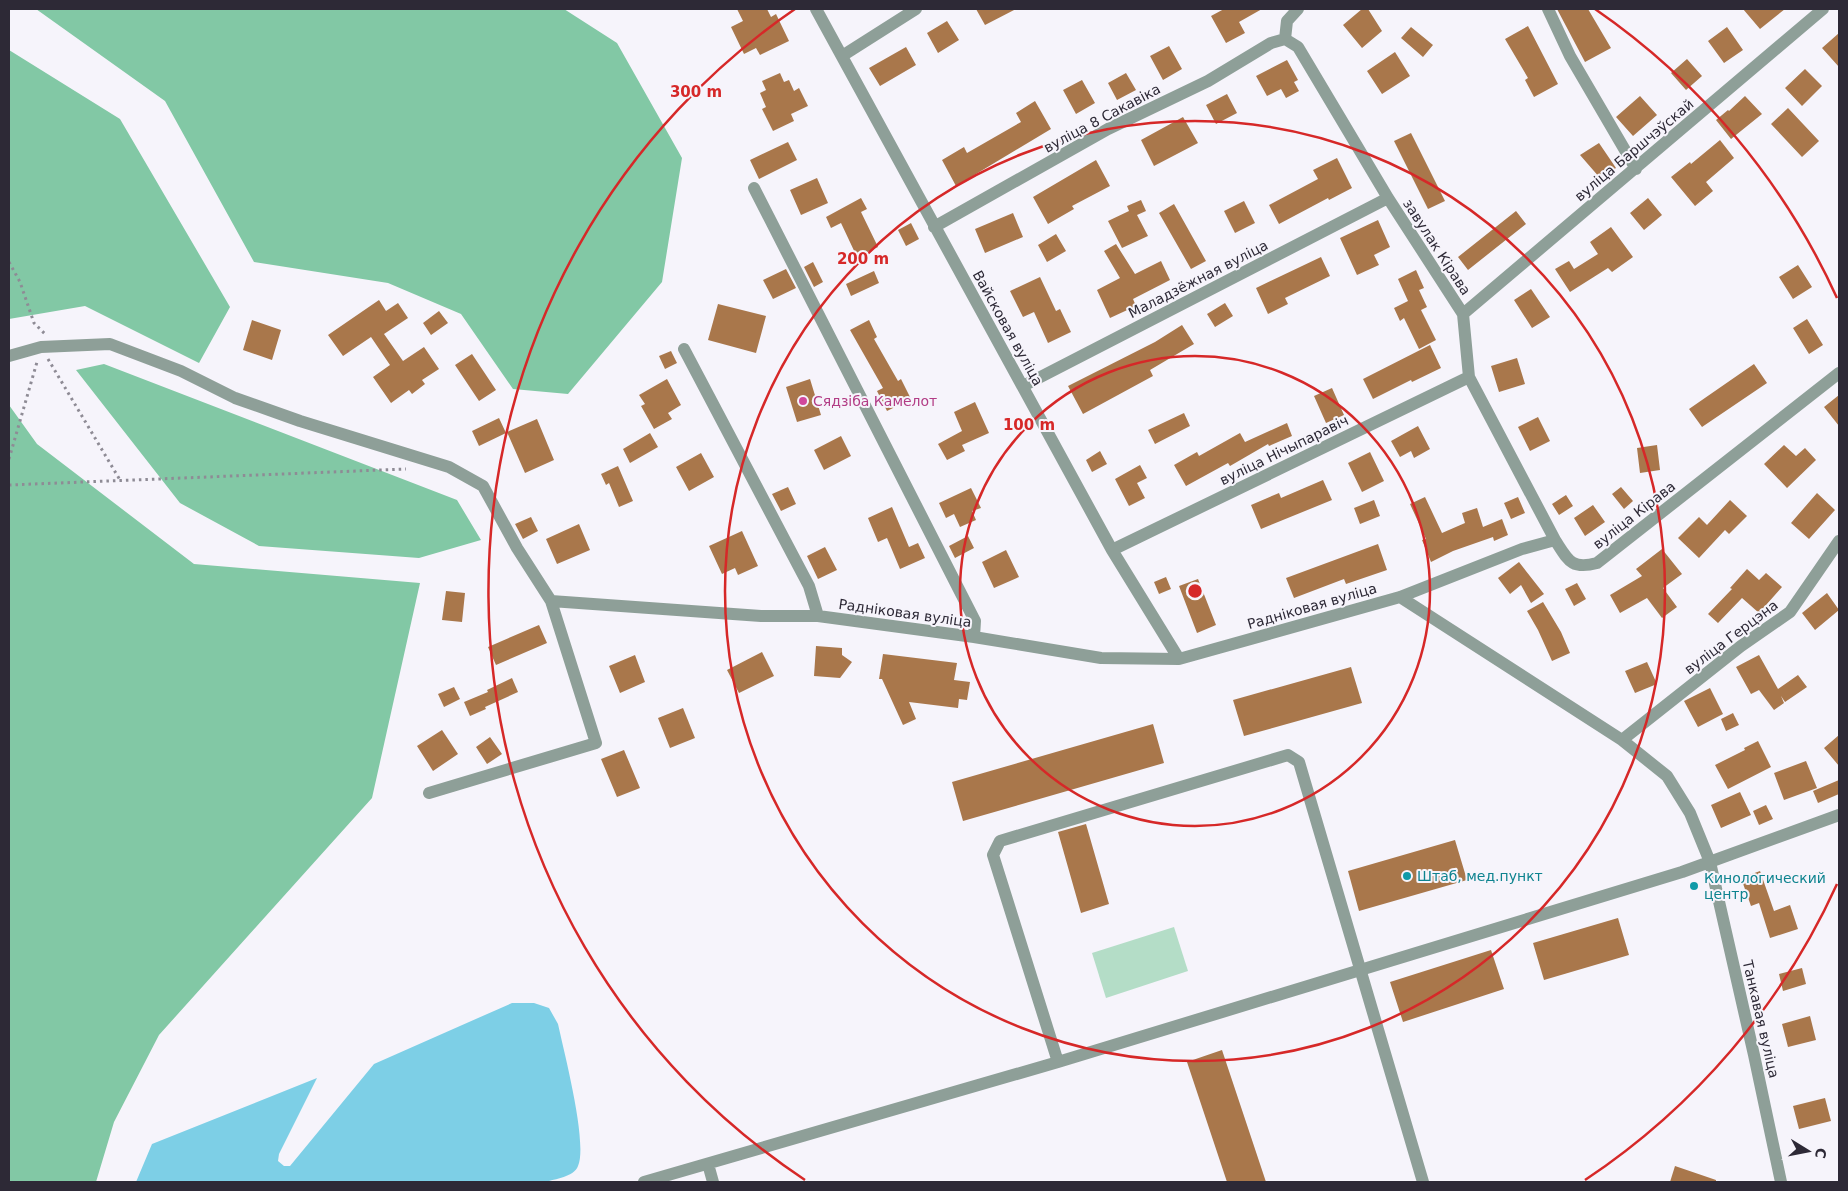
<svg xmlns="http://www.w3.org/2000/svg" width="1848" height="1191" viewBox="0 0 1848 1191" font-family="'DejaVu Sans',sans-serif">
  <style>
    .green { fill: #b4ddc7 }
    .forest { fill: #82c8a5 }
    .water { fill: #7dcfe6 }
    .building { fill: #a9774b }
    .lines { fill: none; stroke-linecap: round; stroke-linejoin: round }
    .path { stroke: #8e8b95; stroke-width: 3; stroke-dasharray: 2.5 4; stroke-linecap: butt }
    .minor { stroke: #8e9f98; stroke-width: 12 }
    .ring { fill: none; stroke: #d62828; stroke-width: 2.5 }
    .hotel-dot { fill: #d1479c; stroke: #f6f4fb; stroke-width: 2 }
    .culture-dot { fill: #0f9aa8; stroke: #f6f4fb; stroke-width: 2 }
    .labels { text-anchor: middle; dominant-baseline: central; stroke-width: 4; stroke-linejoin: round; paint-order: stroke }
    .street-label { font-size: 14px; fill: #2d2936; stroke: #f6f4fb }
    .hotel-label { font-size: 14px; fill: #b23c85; stroke: #f6f4fb; text-anchor: start }
    .culture-label { font-size: 14px; fill: #0d838f; stroke: #f6f4fb; text-anchor: start }
    .centre { fill: #d62828; stroke: #f6f4fb; stroke-width: 2.5 }
    .ring-label { font-size: 15px; text-anchor: middle; font-weight: bold; fill: #d62828; stroke: #f6f4fb; stroke-width: 4; stroke-linejoin: round; paint-order: stroke }
  </style>
  <rect width="100%" height="100%" fill="#f6f4fb"/>
  <!-- green -->
  <path class="green" d="M 1174,927 L 1188,971 L 1106,998 L 1092,953 Z"/>
  <!-- forest -->
  <path class="forest" d="M 36,9 L 564,9 L 617,43 L 682,158 L 662,282 L 568,394 L 513,389 L 461,314 L 388,283 L 254,262 L 165,101 Z
    M 9,50 L 120,119 L 230,307 L 199,363 L 85,306 L 9,319 Z
    M 104,364 L 457,500 L 481,540 L 419,558 L 259,546 L 180,503 L 76,370 Z
    M 9,405 L 37,444 L 194,564 L 420,583 L 372,798 L 159,1035 L 114,1122 L 96,1182 L 9,1182 Z"/>
  <!-- water -->
  <path class="water" d="M 512,1003 L 534,1003 L 549,1008 L 558,1024 C 564,1052 588,1143 578,1166 C 574,1177 555,1179 545,1182 L 136,1182 L 152,1144 L 317,1078 L 279,1154 L 278,1161 L 284,1166 L 290,1166 L 374,1064 Z"/>
  <!-- building -->
  <path class="building" d="M 737,9 L 767,9 L 771,17 L 776,14 L 789,41 L 760,55 L 756,48 L 744,54 L 731,27 L 743,21 Z
    M 976,9 L 1016,9 L 985,25 Z
    M 1224,9 L 1262,9 L 1239,22 L 1245,33 L 1226,43 L 1211,16 Z
    M 1362,9 L 1368,9 L 1382,31 L 1362,48 L 1343,25 Z
    M 1557,9 L 1588,9 L 1611,48 L 1585,62 Z
    M 1743,9 L 1785,9 L 1760,29 Z
    M 947,21 L 959,40 L 938,53 L 927,33 Z
    M 1528,26 L 1558,84 L 1534,97 L 1525,80 L 1528,78 L 1505,39 Z
    M 1411,27 L 1433,45 L 1423,57 L 1401,38 Z
    M 1727,27 L 1743,50 L 1724,63 L 1708,41 Z
    M 1839,33 L 1839,67 L 1822,48 Z
    M 1169,46 L 1182,69 L 1163,80 L 1150,56 Z
    M 906,47 L 916,65 L 880,86 L 869,68 Z
    M 1395,52 L 1410,76 L 1382,94 L 1367,71 Z
    M 1687,59 L 1702,76 L 1686,90 L 1671,73 Z
    M 1287,60 L 1298,80 L 1294,82 L 1299,91 L 1286,98 L 1281,89 L 1267,96 L 1256,76 Z
    M 1805,69 L 1822,86 L 1802,106 L 1785,88 Z
    M 780,73 L 784,82 L 789,80 L 794,91 L 799,88 L 808,106 L 791,114 L 794,121 L 773,131 L 762,109 L 766,107 L 760,93 L 766,90 L 762,81 Z
    M 1126,73 L 1136,90 L 1117,100 L 1108,83 Z
    M 1082,80 L 1095,103 L 1076,114 L 1063,90 Z
    M 1227,94 L 1237,113 L 1216,124 L 1206,105 Z
    M 1640,96 L 1657,115 L 1633,136 L 1616,117 Z
    M 1745,96 L 1762,114 L 1731,139 L 1716,120 L 1728,110 L 1729,111 Z
    M 1035,101 L 1051,129 L 956,186 L 942,160 L 964,147 L 967,153 L 1021,122 L 1016,113 Z
    M 1788,108 L 1819,141 L 1802,157 L 1771,124 Z
    M 1183,117 L 1198,143 L 1154,166 L 1141,140 Z
    M 1411,133 L 1445,201 L 1428,209 L 1394,141 Z
    M 1720,140 L 1734,158 L 1706,182 L 1713,191 L 1695,206 L 1671,177 L 1690,162 L 1691,164 Z
    M 788,142 L 797,160 L 759,179 L 750,160 Z
    M 1599,143 L 1616,168 L 1600,178 L 1580,155 Z
    M 1337,158 L 1352,188 L 1329,200 L 1328,198 L 1279,224 L 1269,205 L 1318,179 L 1313,170 Z
    M 1096,160 L 1110,186 L 1072,206 L 1074,209 L 1048,224 L 1033,197 Z
    M 817,178 L 828,203 L 801,215 L 790,190 Z
    M 861,198 L 867,209 L 861,212 L 878,247 L 857,257 L 841,223 L 831,228 L 826,217 Z
    M 1648,198 L 1662,215 L 1644,230 L 1630,213 Z
    M 1141,200 L 1146,211 L 1137,215 L 1148,236 L 1122,248 L 1108,221 L 1129,211 L 1127,206 Z
    M 1244,201 L 1255,223 L 1235,233 L 1224,211 Z
    M 1174,204 L 1206,261 L 1191,269 L 1159,213 Z
    M 1516,211 L 1526,224 L 1468,270 L 1458,257 Z
    M 1013,213 L 1023,237 L 985,253 L 975,229 Z
    M 1378,220 L 1390,247 L 1374,255 L 1379,265 L 1357,275 L 1340,238 Z
    M 911,223 L 919,239 L 906,246 L 898,230 Z
    M 1611,227 L 1633,257 L 1612,272 L 1608,268 L 1570,292 L 1555,269 L 1569,261 L 1574,269 L 1598,254 L 1590,242 Z
    M 1056,234 L 1066,251 L 1047,262 L 1038,245 Z
    M 1116,244 L 1135,274 L 1161,261 L 1170,280 L 1133,299 L 1136,306 L 1110,318 L 1097,290 L 1120,278 L 1104,251 Z
    M 1321,257 L 1330,276 L 1285,298 L 1288,304 L 1268,314 L 1256,288 Z
    M 813,262 L 823,282 L 814,287 L 804,267 Z
    M 1798,265 L 1812,287 L 1793,299 L 1779,277 Z
    M 786,269 L 796,288 L 773,299 L 763,280 Z
    M 1416,270 L 1424,288 L 1419,290 L 1427,307 L 1421,310 L 1436,340 L 1419,349 L 1404,318 L 1400,321 L 1394,308 L 1408,301 L 1398,279 Z
    M 874,271 L 879,283 L 851,296 L 846,284 Z
    M 1040,277 L 1056,311 L 1060,309 L 1071,332 L 1048,343 L 1034,312 L 1023,317 L 1010,291 Z
    M 1531,289 L 1550,317 L 1532,328 L 1514,300 Z
    M 379,300 L 386,311 L 398,303 L 408,318 L 384,334 L 403,361 L 424,347 L 439,369 L 422,380 L 425,384 L 412,394 L 409,390 L 391,403 L 373,377 L 390,365 L 371,337 L 343,356 L 328,335 Z
    M 1225,303 L 1233,316 L 1215,327 L 1207,314 Z
    M 718,304 L 766,316 L 756,353 L 708,340 Z
    M 439,311 L 448,323 L 431,335 L 423,323 Z
    M 1807,319 L 1823,345 L 1809,354 L 1793,328 Z
    M 252,320 L 281,330 L 272,360 L 243,350 Z
    M 869,320 L 877,337 L 874,339 L 898,381 L 901,379 L 911,399 L 887,411 L 877,391 L 883,388 L 850,330 Z
    M 1182,325 L 1194,344 L 1150,370 L 1153,376 L 1083,414 L 1068,386 L 1155,342 Z
    M 1430,345 L 1441,368 L 1412,382 L 1411,380 L 1373,399 L 1363,379 Z
    M 671,351 L 677,363 L 665,369 L 659,356 Z
    M 472,354 L 496,390 L 479,401 L 455,365 Z
    M 1517,358 L 1525,384 L 1499,392 L 1491,366 Z
    M 1754,364 L 1767,383 L 1702,427 L 1689,409 Z
    M 667,379 L 681,405 L 668,413 L 672,419 L 654,429 L 641,406 L 645,404 L 639,395 Z
    M 810,379 L 821,415 L 797,422 L 786,387 Z
    M 1332,388 L 1344,415 L 1326,423 L 1314,396 Z
    M 1839,395 L 1839,426 L 1824,407 Z
    M 975,402 L 989,433 L 962,445 L 965,451 L 947,460 L 938,444 L 962,431 L 954,412 Z
    M 1184,413 L 1190,426 L 1155,444 L 1148,430 Z
    M 1538,417 L 1550,441 L 1530,451 L 1518,427 Z
    M 499,418 L 506,433 L 479,446 L 472,431 Z
    M 537,419 L 554,460 L 525,473 L 507,432 Z
    M 1287,423 L 1292,436 L 1269,446 L 1268,444 L 1230,466 L 1228,463 L 1186,486 L 1174,465 L 1197,452 L 1199,456 L 1240,433 L 1245,442 Z
    M 1418,426 L 1430,449 L 1414,458 L 1411,451 L 1400,457 L 1391,441 Z
    M 650,433 L 658,447 L 630,463 L 623,449 Z
    M 841,436 L 851,456 L 824,470 L 814,450 Z
    M 1657,445 L 1660,470 L 1640,473 L 1637,448 Z
    M 1784,445 L 1796,456 L 1805,448 L 1816,460 L 1787,488 L 1764,464 Z
    M 1100,451 L 1107,464 L 1092,472 L 1086,460 Z
    M 1370,452 L 1384,481 L 1362,492 L 1348,463 Z
    M 701,453 L 714,477 L 689,491 L 676,467 Z
    M 1140,465 L 1147,478 L 1137,483 L 1145,498 L 1129,506 L 1115,479 Z
    M 618,466 L 633,501 L 619,507 L 609,483 L 606,485 L 601,474 Z
    M 1323,480 L 1332,500 L 1261,529 L 1251,505 L 1279,493 L 1281,498 Z
    M 788,487 L 796,504 L 781,511 L 772,494 Z
    M 1621,487 L 1633,501 L 1624,509 L 1612,494 Z
    M 971,488 L 981,508 L 972,511 L 976,520 L 960,527 L 954,514 L 946,518 L 939,503 Z
    M 1817,493 L 1835,510 L 1809,539 L 1791,523 Z
    M 1566,495 L 1573,506 L 1559,515 L 1552,504 Z
    M 1425,497 L 1442,533 L 1465,523 L 1462,513 L 1477,508 L 1483,527 L 1502,519 L 1508,535 L 1494,541 L 1493,537 L 1453,551 L 1431,562 L 1422,540 L 1426,539 L 1410,504 Z
    M 1518,497 L 1525,513 L 1511,519 L 1504,503 Z
    M 1374,500 L 1380,516 L 1360,524 L 1354,508 Z
    M 1730,500 L 1747,516 L 1729,534 L 1725,530 L 1699,558 L 1678,538 L 1699,517 L 1707,525 Z
    M 1593,505 L 1605,522 L 1585,536 L 1574,518 Z
    M 892,507 L 909,547 L 918,543 L 925,558 L 900,569 L 887,538 L 878,542 L 868,518 Z
    M 531,517 L 538,531 L 523,539 L 515,524 Z
    M 579,524 L 590,550 L 557,564 L 546,539 Z
    M 742,531 L 758,566 L 738,575 L 735,568 L 722,574 L 709,546 Z
    M 968,536 L 974,548 L 955,558 L 949,546 Z
    M 1378,544 L 1387,570 L 1346,584 L 1344,579 L 1294,598 L 1286,578 Z
    M 825,547 L 837,570 L 818,579 L 807,556 Z
    M 1662,549 L 1682,574 L 1663,588 L 1677,607 L 1662,618 L 1647,598 L 1620,613 L 1610,595 L 1642,576 L 1636,569 Z
    M 1006,550 L 1019,577 L 994,588 L 982,562 Z
    M 1519,562 L 1544,594 L 1531,603 L 1521,585 L 1510,594 L 1498,578 Z
    M 1747,569 L 1759,580 L 1766,573 L 1782,587 L 1759,613 L 1742,598 L 1718,623 L 1708,614 L 1732,589 L 1730,588 Z
    M 1166,577 L 1171,589 L 1159,594 L 1154,582 Z
    M 1198,579 L 1216,625 L 1197,633 L 1179,586 Z
    M 1577,583 L 1586,599 L 1574,606 L 1565,589 Z
    M 446,591 L 465,593 L 462,622 L 442,620 Z
    M 1827,593 L 1839,610 L 1815,630 L 1802,613 Z
    M 1543,602 L 1561,632 L 1570,653 L 1552,661 L 1538,630 L 1527,611 Z
    M 539,625 L 547,643 L 496,665 L 488,647 Z
    M 816,646 L 842,648 L 842,655 L 852,662 L 840,678 L 814,676 Z
    M 762,652 L 774,676 L 739,693 L 727,670 Z
    M 883,654 L 957,663 L 954,680 L 970,682 L 967,700 L 959,699 L 958,708 L 909,702 L 916,719 L 903,725 L 882,679 L 879,679 Z
    M 635,655 L 645,682 L 620,693 L 609,666 Z
    M 1759,655 L 1778,689 L 1798,675 L 1807,687 L 1785,702 L 1781,696 L 1784,703 L 1774,710 L 1759,690 L 1751,694 L 1736,667 Z
    M 1647,662 L 1657,684 L 1635,693 L 1625,671 Z
    M 1351,667 L 1362,703 L 1244,736 L 1233,700 Z
    M 512,678 L 518,692 L 485,707 L 486,709 L 470,716 L 464,702 L 488,692 L 487,690 Z
    M 454,687 L 460,699 L 444,707 L 438,694 Z
    M 1710,688 L 1723,714 L 1698,727 L 1684,701 Z
    M 683,708 L 695,738 L 670,748 L 658,718 Z
    M 1733,713 L 1739,725 L 1726,731 L 1721,719 Z
    M 1153,724 L 1164,763 L 963,821 L 952,782 Z
    M 442,730 L 458,754 L 433,771 L 417,746 Z
    M 1839,735 L 1839,766 L 1824,748 Z
    M 490,737 L 502,754 L 487,764 L 476,747 Z
    M 1758,741 L 1771,767 L 1728,789 L 1715,765 L 1745,750 L 1744,748 Z
    M 624,750 L 640,788 L 617,797 L 601,759 Z
    M 1806,761 L 1817,788 L 1784,800 L 1774,773 Z
    M 1839,780 L 1839,794 L 1818,803 L 1813,791 Z
    M 1740,792 L 1751,815 L 1721,828 L 1711,805 Z
    M 1766,805 L 1773,819 L 1759,825 L 1753,811 Z
    M 1086,824 L 1109,904 L 1081,913 L 1058,832 Z
    M 1455,840 L 1467,880 L 1359,911 L 1348,871 Z
    M 1760,871 L 1774,911 L 1790,905 L 1798,929 L 1770,938 L 1759,903 L 1751,906 L 1741,878 Z
    M 1618,918 L 1629,955 L 1544,980 L 1533,943 Z
    M 1491,950 L 1504,989 L 1403,1022 L 1390,982 Z
    M 1802,968 L 1806,984 L 1783,991 L 1779,974 Z
    M 1810,1016 L 1816,1040 L 1788,1047 L 1782,1024 Z
    M 1222,1050 L 1266,1182 L 1227,1182 L 1187,1062 Z
    M 1825,1098 L 1831,1121 L 1799,1129 L 1793,1106 Z
    M 1675,1166 L 1716,1180 L 1716,1182 L 1670,1182 Z"/>
  <g class="lines">
    <!-- path -->
    <path class="path" d="M 9,262 L 20,282 L 34,323 L 45,334
      M 48,359 L 120,480
      M 9,459 L 37,362
      M 9,485 L 406,469"/>
    <!-- minor -->
    <path class="minor" d="M 816,9 L 1112,550 L 1179,659
      M 1548,9 L 1570,56 L 1636,169
      M 1285,39 L 1298,47 L 1388,198 L 1463,314 L 1469,377 L 1555,540
      M 1285,39 L 1287,21 L 1298,9
      M 842,56 L 916,9
      M 754,188 L 975,621 L 974,637
      M 934,227 L 1108,129 L 1208,81 L 1271,43 L 1285,39
      M 1463,314 L 1823,9
      M 684,349 L 809,586 L 818,616
      M 9,356 L 41,347 L 110,344 L 181,371 L 235,398 L 300,421 L 449,467 L 483,486 L 517,548 L 551,601 L 761,616 L 818,616 L 974,637 L 1101,658 L 1179,659 L 1400,597 L 1522,549 L 1555,540 C 1568,560 1571,570 1597,563 L 1839,373
      M 1023,386 L 1388,198
      M 1112,550 L 1469,377
      M 1400,597 L 1622,740 L 1667,776 L 1690,813 L 1710,862 L 1754,1055 L 1781,1182
      M 1622,740 L 1741,646 L 1790,612 L 1839,541
      M 429,793 L 596,743 L 551,601
      M 1058,1062 L 993,855 L 1000,841 L 1288,755 L 1299,762 L 1423,1182
      M 708,1164 L 713,1182
      M 644,1182 L 1058,1062 L 1682,872 L 1839,815"/>
  </g>
  <!-- distance rings -->
  <g class="ring">
    <circle cx="1195" cy="591" r="235"/>
    <circle cx="1195" cy="591" r="470"/>
    <path d="M1837 884A706 706 0 0 1 1585 1180M805 1180A706 706 0 0 1 795 9M1595 9A706 706 0 0 1 1837 298"/>
  </g>
  <!-- markers -->
  <circle class="hotel-dot" cx="803" cy="401" r="5"/>
  <g class="culture-dot">
    <circle cx="1407" cy="876" r="5"/>
    <circle cx="1694" cy="886" r="5"/>
  </g>
  <g class="labels">
    <!-- street labels -->
    <g class="street-label">
      <text transform="translate(1102 118) rotate(-28)">вуліца 8 Сакавіка</text>
      <text transform="translate(1634 150) rotate(-40)">вуліца Баршчэўскай</text>
      <text transform="translate(1437 247) rotate(57)">завулак Кірава</text>
      <text transform="translate(1198 279) rotate(-27)">Маладзёжная вуліца</text>
      <text transform="translate(1008 328) rotate(61)">Вайсковая вуліца</text>
      <text transform="translate(1284 450) rotate(-26)">вуліца Нічыпаравіч</text>
      <text transform="translate(1634 515) rotate(-38)">вуліца Кірава</text>
      <text transform="translate(1312 606) rotate(-16)">Радніковая вуліца</text>
      <text transform="translate(905 613) rotate(8)">Радніковая вуліца</text>
      <text transform="translate(1731 637) rotate(-37)">вуліца Герцэна</text>
      <text transform="translate(1761 1019) rotate(77)">Танкавая вуліца</text>
    </g>
    <!-- hotel labels -->
    <g class="hotel-label">
      <text x="813" y="401">Сядзіба Камелот</text>
    </g>
    <!-- culture labels -->
    <g class="culture-label">
      <text x="1417" y="876">Штаб, мeд.пункт</text>
      <text x="1704" y="878">Кинологический<tspan x="1704" dy="16">центр</tspan></text>
    </g>
  </g>
  <circle cx="1195" cy="591" r="8" class="centre"/>
  <g class="ring-label">
    <text x="696" y="97">300 m</text>
    <text x="863" y="264">200 m</text>
    <text x="1029" y="430">100 m</text>
  </g>
  <!-- border -->
  <rect width="1848" height="1191" fill="none" stroke="#2d2936" stroke-width="20"/>
  <!-- north arrow -->
  <g transform="translate(1808 1151) rotate(100)" stroke="#f6f4fb" stroke-width="4" paint-order="stroke">
  <path d="M0-4L9 19L0 12L-9 19Z" fill="#2d2936"/>
  <text y="-8" font-size="14" font-weight="bold" text-anchor="middle" fill="#2d2936">С</text>
  </g>
</svg>
